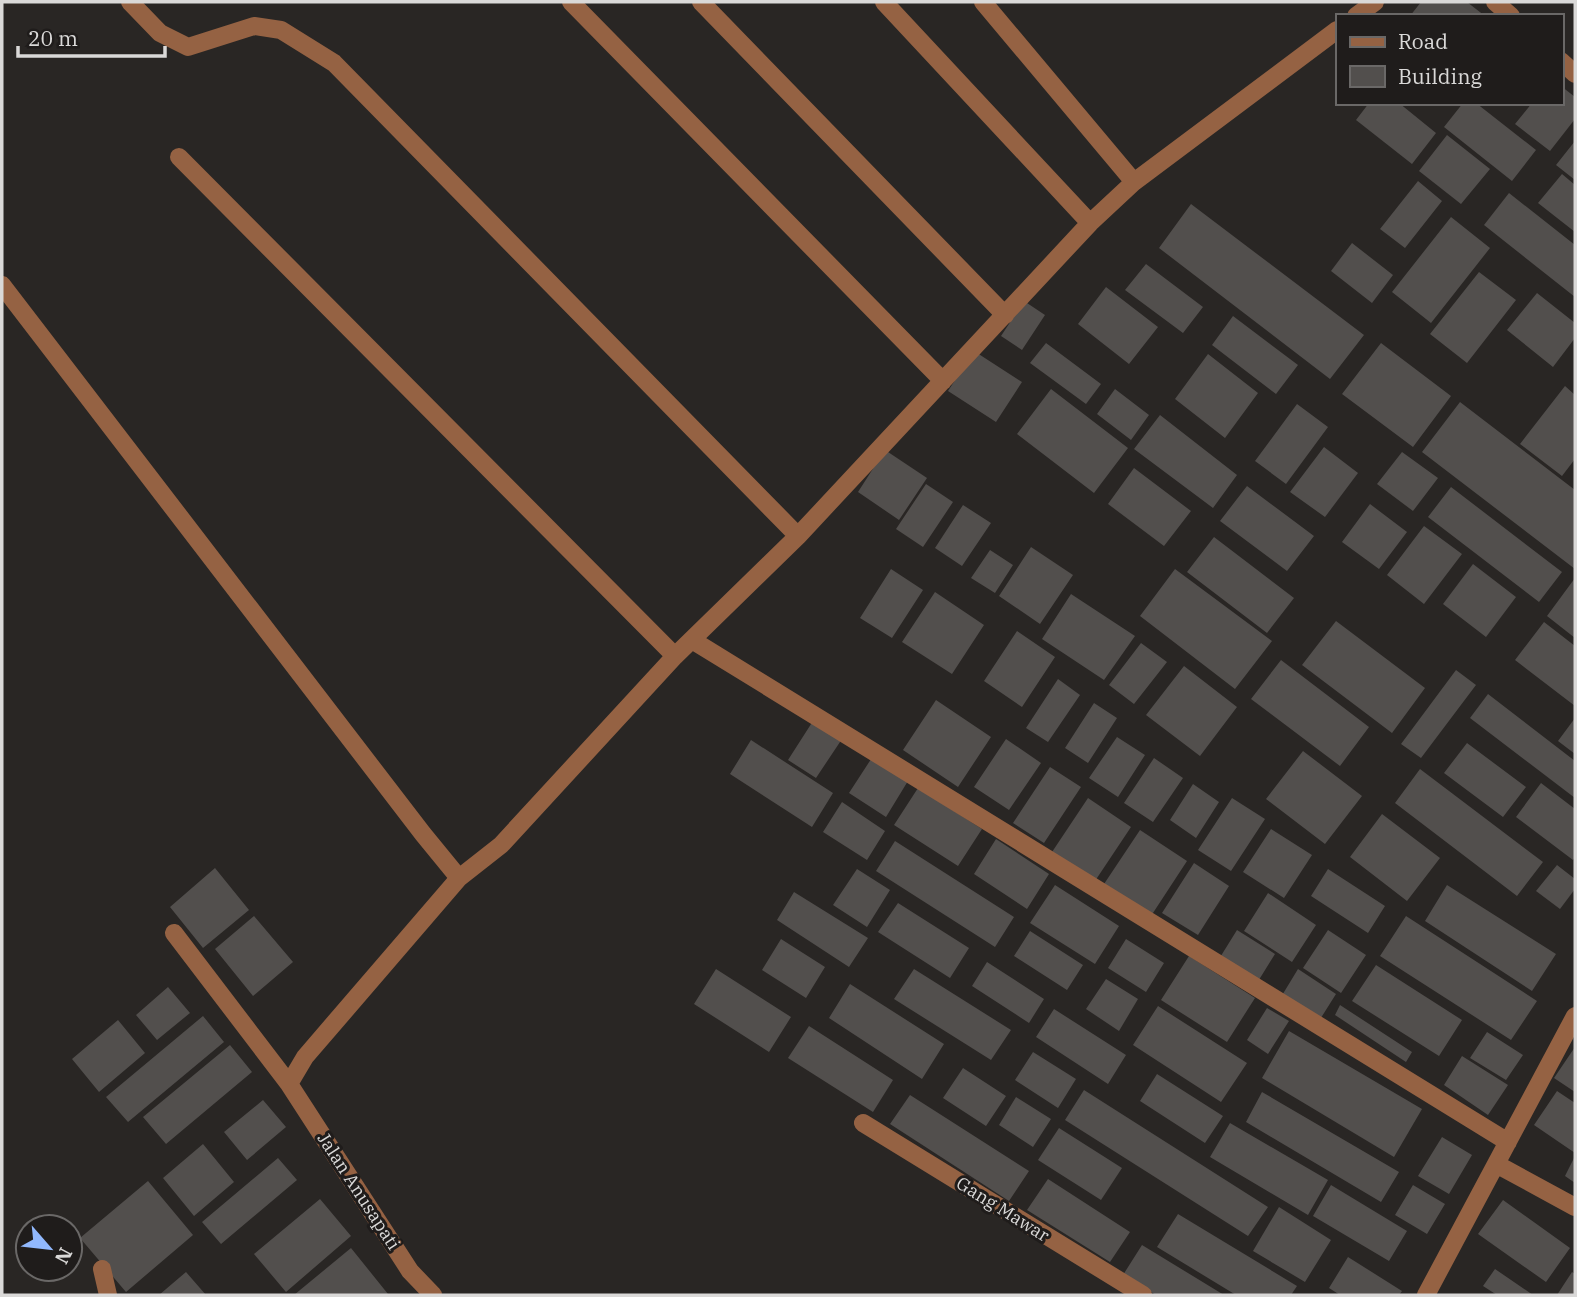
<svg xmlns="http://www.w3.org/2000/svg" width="1577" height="1297" viewBox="0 0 1577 1297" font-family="'IBM Plex Serif',serif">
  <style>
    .building { fill: #524f4d }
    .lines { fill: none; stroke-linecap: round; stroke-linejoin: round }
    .minor { stroke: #956243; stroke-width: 18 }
    .labels { text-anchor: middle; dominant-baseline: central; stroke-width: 6; stroke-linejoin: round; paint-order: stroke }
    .street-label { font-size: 18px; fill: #dad9d8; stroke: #1f1c1b }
  </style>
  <rect width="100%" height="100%" fill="#292624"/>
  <!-- building -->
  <path class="building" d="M 1421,2 L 1467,2 L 1485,16 L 1410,16 Z
    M 1561,86 L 1575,97 L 1575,119 L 1550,151 L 1515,124 L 1532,103 L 1561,103 Z
    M 1369,103 L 1399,103 L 1436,133 L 1412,164 L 1356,120 Z
    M 1463,103 L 1476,103 L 1536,150 L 1512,181 L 1444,127 Z
    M 1447,135 L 1490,169 L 1461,204 L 1419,171 Z
    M 1575,141 L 1575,180 L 1556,165 Z
    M 1562,174 L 1575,185 L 1575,232 L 1538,203 Z
    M 1418,181 L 1442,201 L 1405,248 L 1380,229 Z
    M 1509,193 L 1575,245 L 1575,297 L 1484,225 Z
    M 1191,204 L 1364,335 L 1330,379 L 1159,248 Z
    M 1451,217 L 1490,248 L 1431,323 L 1392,292 Z
    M 1352,243 L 1393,275 L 1372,303 L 1331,271 Z
    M 1146,264 L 1203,307 L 1183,333 L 1125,290 Z
    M 1479,272 L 1516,300 L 1467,363 L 1430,334 Z
    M 1106,287 L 1158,327 L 1129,364 L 1078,324 Z
    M 1537,293 L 1575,323 L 1575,338 L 1553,367 L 1507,330 Z
    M 1024,301 L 1045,315 L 1022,350 L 1001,336 Z
    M 1233,316 L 1298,365 L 1276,394 L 1212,345 Z
    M 1046,343 L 1101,384 L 1086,404 L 1030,363 Z
    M 1381,343 L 1451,396 L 1413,447 L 1342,394 Z
    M 974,351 L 1022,382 L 996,422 L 948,391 Z
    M 1208,354 L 1258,393 L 1225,438 L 1175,399 Z
    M 1565,386 L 1575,395 L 1575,459 L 1562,476 L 1520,444 Z
    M 1051,389 L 1128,448 L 1094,493 L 1017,434 Z
    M 1115,389 L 1149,415 L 1131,440 L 1097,414 Z
    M 1460,402 L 1575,490 L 1575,569 L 1422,452 Z
    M 1297,404 L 1328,427 L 1286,484 L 1255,461 Z
    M 1160,415 L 1237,475 L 1213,508 L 1134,449 Z
    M 1324,447 L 1358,473 L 1325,517 L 1290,492 Z
    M 885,450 L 927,478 L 899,520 L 858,492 Z
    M 1402,452 L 1438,478 L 1413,511 L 1377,484 Z
    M 1134,468 L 1191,511 L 1164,546 L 1108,504 Z
    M 926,484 L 953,502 L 923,547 L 896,529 Z
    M 1247,486 L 1314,536 L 1287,571 L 1220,521 Z
    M 1451,487 L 1562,572 L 1539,602 L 1428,517 Z
    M 1370,504 L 1407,532 L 1379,569 L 1342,542 Z
    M 963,505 L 991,523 L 962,566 L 935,548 Z
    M 1424,526 L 1462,554 L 1424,604 L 1387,575 Z
    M 1214,537 L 1294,598 L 1267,633 L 1187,572 Z
    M 1031,547 L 1073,575 L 1040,624 L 999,596 Z
    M 990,550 L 1013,565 L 995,593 L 971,578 Z
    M 1473,564 L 1516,597 L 1486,637 L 1443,604 Z
    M 891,569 L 923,590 L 892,638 L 860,618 Z
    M 1175,569 L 1272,641 L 1235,689 L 1140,616 Z
    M 1575,578 L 1575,638 L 1547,616 Z
    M 935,592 L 984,625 L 952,674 L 902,642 Z
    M 1071,594 L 1135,636 L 1104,680 L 1042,639 Z
    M 1336,621 L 1425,688 L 1392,733 L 1302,665 Z
    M 1544,622 L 1575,646 L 1575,706 L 1515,660 Z
    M 1017,631 L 1055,657 L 1022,707 L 984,681 Z
    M 1141,643 L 1167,662 L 1134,704 L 1109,685 Z
    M 1281,660 L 1369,727 L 1340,766 L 1251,699 Z
    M 1184,666 L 1237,707 L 1200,756 L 1146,715 Z
    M 1456,670 L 1476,685 L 1421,758 L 1401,744 Z
    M 1058,679 L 1080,695 L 1048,742 L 1026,728 Z
    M 1488,694 L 1575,761 L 1575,798 L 1470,718 Z
    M 936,700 L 991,737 L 958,787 L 903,750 Z
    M 1094,703 L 1117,718 L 1088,763 L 1065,748 Z
    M 1575,718 L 1575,754 L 1558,741 Z
    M 813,721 L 842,739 L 816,778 L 788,760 Z
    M 1117,737 L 1145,755 L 1118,797 L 1089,778 Z
    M 1006,739 L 1041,763 L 1009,810 L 974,787 Z
    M 751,740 L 833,793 L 812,827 L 730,774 Z
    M 1467,743 L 1526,787 L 1503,817 L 1444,773 Z
    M 1303,751 L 1362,796 L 1325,844 L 1266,799 Z
    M 875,753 L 911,776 L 886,817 L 849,793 Z
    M 1154,758 L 1183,778 L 1153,822 L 1124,803 Z
    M 1050,767 L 1081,787 L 1044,843 L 1013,823 Z
    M 1420,769 L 1543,862 L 1517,896 L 1395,803 Z
    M 1541,783 L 1575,809 L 1575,857 L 1573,860 L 1516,817 Z
    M 1193,784 L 1219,802 L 1196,838 L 1170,820 Z
    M 918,788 L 982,829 L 958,866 L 894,825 Z
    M 1088,798 L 1131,827 L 1095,881 L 1052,852 Z
    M 1232,798 L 1265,819 L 1231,871 L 1198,850 Z
    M 842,802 L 885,831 L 867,860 L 823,832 Z
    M 1382,814 L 1440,858 L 1407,901 L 1350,857 Z
    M 1271,829 L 1312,855 L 1284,898 L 1243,872 Z
    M 1140,830 L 1187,861 L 1151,916 L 1104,884 Z
    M 996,839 L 1049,874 L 1027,909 L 974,874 Z
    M 895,841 L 1014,917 L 995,947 L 876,871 Z
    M 1194,863 L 1229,886 L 1198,935 L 1162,913 Z
    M 1557,865 L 1575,879 L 1575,889 L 1560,909 L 1536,891 Z
    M 215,868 L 249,910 L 203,948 L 170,907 Z
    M 857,869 L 890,890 L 867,927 L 833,905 Z
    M 1328,869 L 1385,906 L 1368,933 L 1311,896 Z
    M 1055,885 L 1119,926 L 1095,964 L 1030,923 Z
    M 1447,885 L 1556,954 L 1532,991 L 1425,921 Z
    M 794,892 L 868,938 L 849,967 L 777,920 Z
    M 1268,893 L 1316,925 L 1292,962 L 1244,931 Z
    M 898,903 L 969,948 L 950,978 L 878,932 Z
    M 254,916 L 293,962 L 253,996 L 215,949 Z
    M 1406,916 L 1537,1001 L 1511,1040 L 1380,956 Z
    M 1237,930 L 1275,954 L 1257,983 L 1219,959 Z
    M 1328,930 L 1366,955 L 1341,993 L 1303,968 Z
    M 1030,931 L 1083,965 L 1067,990 L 1014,956 Z
    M 781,939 L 825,967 L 806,998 L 762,970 Z
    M 1126,939 L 1164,963 L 1146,992 L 1108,968 Z
    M 1189,956 L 1255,998 L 1227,1042 L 1161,1000 Z
    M 987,962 L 1044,999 L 1029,1023 L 972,986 Z
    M 1376,965 L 1462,1020 L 1439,1056 L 1352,1001 Z
    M 716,969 L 791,1017 L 769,1052 L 694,1004 Z
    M 914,969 L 1011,1030 L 991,1060 L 894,999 Z
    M 1298,969 L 1336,994 L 1319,1021 L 1281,997 Z
    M 1106,979 L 1138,999 L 1119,1031 L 1086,1009 Z
    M 850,984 L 944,1044 L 922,1079 L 829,1018 Z
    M 168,987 L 190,1013 L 157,1040 L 136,1015 Z
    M 1340,1005 L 1412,1052 L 1406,1062 L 1335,1015 Z
    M 1158,1006 L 1247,1063 L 1221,1102 L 1133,1045 Z
    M 1267,1008 L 1289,1021 L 1268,1054 L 1247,1040 Z
    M 1054,1009 L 1126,1055 L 1108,1084 L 1036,1037 Z
    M 203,1016 L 224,1042 L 128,1122 L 106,1097 Z
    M 118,1020 L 145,1053 L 99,1092 L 72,1059 Z
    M 809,1026 L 893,1080 L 873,1112 L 788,1058 Z
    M 1289,1031 L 1422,1109 L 1394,1157 L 1262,1078 Z
    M 1487,1032 L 1523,1055 L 1506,1080 L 1470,1058 Z
    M 230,1045 L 252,1072 L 166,1144 L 143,1117 Z
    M 1575,1047 L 1575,1092 L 1554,1078 Z
    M 1033,1052 L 1076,1079 L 1058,1108 L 1015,1080 Z
    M 1462,1056 L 1508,1085 L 1488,1115 L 1444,1085 Z
    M 963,1068 L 1006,1096 L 986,1126 L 943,1098 Z
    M 1157,1074 L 1223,1116 L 1205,1143 L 1140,1101 Z
    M 1084,1090 L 1268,1207 L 1248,1236 L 1065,1120 Z
    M 1557,1091 L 1575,1103 L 1575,1153 L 1534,1125 Z
    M 1262,1092 L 1399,1172 L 1381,1202 L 1246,1122 Z
    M 910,1095 L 1029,1171 L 1009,1201 L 890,1124 Z
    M 1016,1097 L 1051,1119 L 1033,1147 L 999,1125 Z
    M 263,1100 L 286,1127 L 247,1160 L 224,1132 Z
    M 1230,1123 L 1328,1180 L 1308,1215 L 1210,1157 Z
    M 1059,1128 L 1122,1168 L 1101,1200 L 1038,1160 Z
    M 1442,1137 L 1472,1155 L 1449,1194 L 1418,1176 Z
    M 203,1144 L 234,1182 L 194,1216 L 163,1178 Z
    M 1575,1156 L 1575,1183 L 1565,1176 Z
    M 278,1158 L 297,1180 L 221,1244 L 202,1222 Z
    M 1048,1179 L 1130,1232 L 1110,1262 L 1027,1210 Z
    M 148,1181 L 193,1235 L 126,1292 L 80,1238 Z
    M 1331,1185 L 1407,1231 L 1389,1261 L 1313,1216 Z
    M 1413,1185 L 1445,1204 L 1427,1234 L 1395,1215 Z
    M 320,1199 L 351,1236 L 286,1292 L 254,1254 Z
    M 1503,1200 L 1570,1248 L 1546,1282 L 1478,1234 Z
    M 1279,1207 L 1331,1240 L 1305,1282 L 1253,1251 Z
    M 1178,1214 L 1297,1286 L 1291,1295 L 1236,1295 L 1157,1247 Z
    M 1142,1245 L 1224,1295 L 1156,1295 L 1123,1275 Z
    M 351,1248 L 388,1294 L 386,1295 L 294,1295 Z
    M 1348,1257 L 1402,1291 L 1399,1295 L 1340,1295 L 1329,1288 Z
    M 1495,1269 L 1533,1295 L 1497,1295 L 1483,1286 Z
    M 186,1272 L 206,1295 L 159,1295 Z
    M 1572,1272 L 1575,1274 L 1575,1295 L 1557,1295 Z"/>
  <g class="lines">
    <!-- minor -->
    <path class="minor" d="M 130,2 L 160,33 L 188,47 L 254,26 L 281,30 L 334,63 L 798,536
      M 571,2 L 943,381
      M 701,2 L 1005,315
      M 884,2 L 1090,223
      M 983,2 L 1134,182
      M 1495,2 L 1511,16
      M 1356,16 L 1375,2
      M 1561,61 L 1575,74
      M 179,157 L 675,656
      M 2,285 L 423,834 L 459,878
      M 692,640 L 1508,1142
      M 174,933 L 289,1084 L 410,1271 L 433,1295
      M 289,1084 L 305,1057 L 459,878 L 501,845 L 675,656 L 798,536 L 1090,223 L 1134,182 L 1337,30
      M 863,1123 L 1143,1295
      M 1496,1164 L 1575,1207
      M 102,1269 L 108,1295
      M 1426,1295 L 1575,1016"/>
  </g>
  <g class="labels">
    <!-- street labels -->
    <g class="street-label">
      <text transform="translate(359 1191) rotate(57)">Jalan Anusapati</text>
      <text transform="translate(1003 1209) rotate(32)">Gang Mawar</text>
    </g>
  </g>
  <!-- border -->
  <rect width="1577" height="1297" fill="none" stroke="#dad9d8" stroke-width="7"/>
  <!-- legend -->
  <rect x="1336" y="14" width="228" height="91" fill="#1f1c1b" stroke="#6a6867" stroke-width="2"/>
  <rect x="1350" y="37" width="35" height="10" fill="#956243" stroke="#6a6867" stroke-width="2"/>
  <text x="1398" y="49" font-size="21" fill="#dad9d8">Road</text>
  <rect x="1350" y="66" width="35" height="21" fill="#524f4d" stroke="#6a6867" stroke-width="2"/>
  <text x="1398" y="84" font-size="21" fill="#dad9d8">Building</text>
  <!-- north arrow -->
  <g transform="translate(49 1248) rotate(118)"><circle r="33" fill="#1f1c1b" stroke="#6a6867" stroke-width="2"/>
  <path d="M0-5L12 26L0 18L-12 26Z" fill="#91b8fd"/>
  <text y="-10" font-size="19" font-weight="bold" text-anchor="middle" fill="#dad9d8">N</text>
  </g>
  <!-- scale -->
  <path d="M18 46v10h147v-10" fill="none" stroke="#dad9d8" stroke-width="3.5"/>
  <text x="28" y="46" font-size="21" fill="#dad9d8" stroke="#1f1c1b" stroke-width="5" paint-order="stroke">20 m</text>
</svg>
